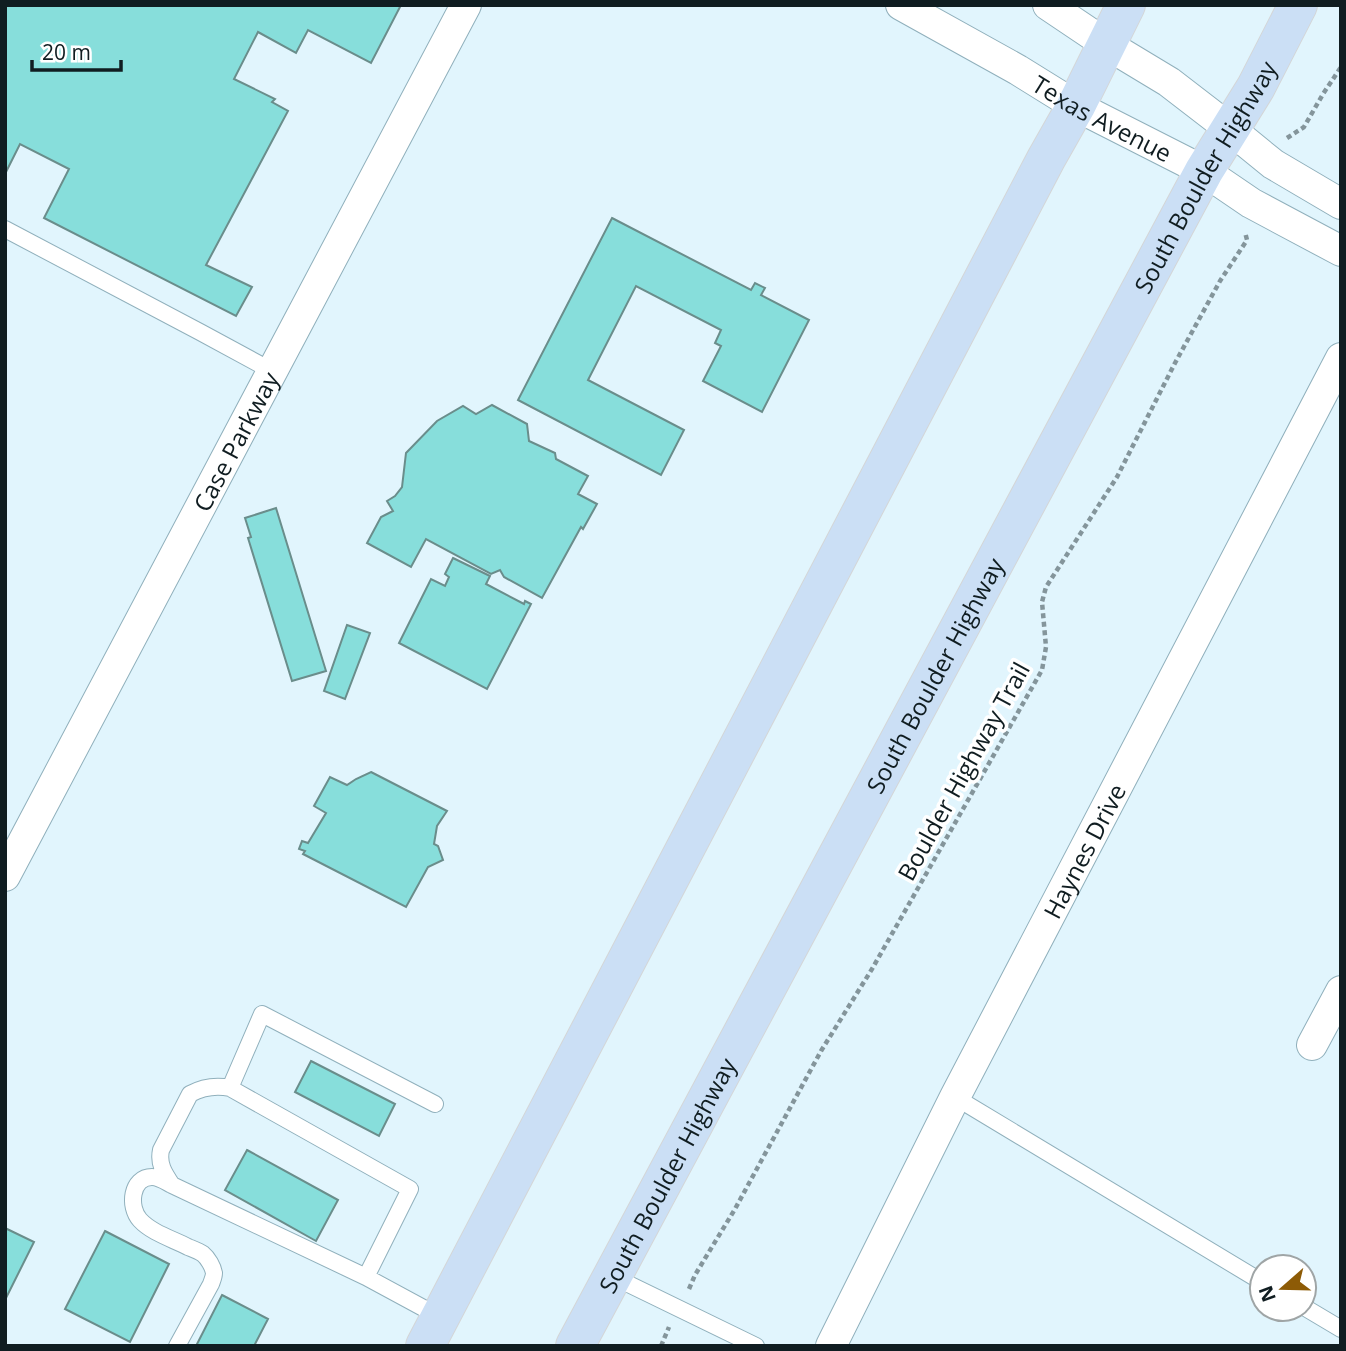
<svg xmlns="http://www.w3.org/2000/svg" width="1346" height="1351" viewBox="0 0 1346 1351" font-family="'Open Sans',sans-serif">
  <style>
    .building { fill: #87dedb; stroke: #6a8d8b; stroke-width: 2 }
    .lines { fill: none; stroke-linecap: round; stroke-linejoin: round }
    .service-casing { stroke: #90b0bc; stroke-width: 18 }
    .minor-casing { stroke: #90b0bc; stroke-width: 32 }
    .primary-casing { stroke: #d4d6d7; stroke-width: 40 }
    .path { stroke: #84959b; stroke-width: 4.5; stroke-dasharray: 5 3.5; stroke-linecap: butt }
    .service { stroke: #fff; stroke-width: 16 }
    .minor { stroke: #fff; stroke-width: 30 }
    .primary { stroke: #cbdff5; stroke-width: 38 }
    .labels { text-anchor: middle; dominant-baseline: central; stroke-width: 7; stroke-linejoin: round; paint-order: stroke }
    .street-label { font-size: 24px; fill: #101d21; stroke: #fff }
  </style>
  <rect width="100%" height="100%" fill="#e1f5fd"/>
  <!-- building -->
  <path class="building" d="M 5,5 L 401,5 L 371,63 L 308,30 L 296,53 L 258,32 L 234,79 L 275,99 L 272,102 L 288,111 L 206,265 L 252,287 L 236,316 L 44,218 L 69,169 L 20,144 L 5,174 Z
    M 612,218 L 751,290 L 755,283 L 765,288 L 761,295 L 809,320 L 762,412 L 703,381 L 721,346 L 715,343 L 721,330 L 636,286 L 588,380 L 684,430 L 661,475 L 518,400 Z
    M 492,405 L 527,424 L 529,441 L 555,453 L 556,459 L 588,476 L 578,494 L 597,504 L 583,529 L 581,527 L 542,598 L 504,577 L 500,570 L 491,574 L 426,539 L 411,567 L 367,543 L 381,517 L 393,511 L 387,501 L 395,496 L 402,487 L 406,453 L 437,421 L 463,406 L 476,414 Z
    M 276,508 L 326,671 L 292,681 L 248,538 L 251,537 L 245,518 Z
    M 453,558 L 490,576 L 486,584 L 524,604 L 525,601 L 531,604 L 487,689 L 399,643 L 431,579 L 445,586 L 449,577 L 445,574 Z
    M 347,625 L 370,633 L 345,699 L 324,691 Z
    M 371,772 L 447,811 L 437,826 L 434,844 L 438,846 L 443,860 L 428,867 L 406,907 L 303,854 L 305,851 L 299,849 L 302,841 L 308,843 L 326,813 L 314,806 L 330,777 L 347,785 L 356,779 Z
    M 311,1061 L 395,1104 L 379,1136 L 295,1092 Z
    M 247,1150 L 338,1200 L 316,1241 L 225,1190 Z
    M 5,1228 L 34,1242 L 5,1300 Z
    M 105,1231 L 169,1264 L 130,1342 L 65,1309 Z
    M 222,1295 L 268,1319 L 254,1346 L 196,1346 Z"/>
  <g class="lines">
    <defs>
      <path id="service" d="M 5,229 L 200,332 L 272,371
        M 230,1088 C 215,1085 203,1087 190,1094 L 161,1150 C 158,1164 164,1173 172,1185 L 366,1277
        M 955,1097 L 1262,1282
        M 435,1104 L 262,1014 L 230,1088 L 410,1189 L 366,1277 L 440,1317
        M 172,1185 C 166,1182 159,1177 152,1177 C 131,1177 128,1207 140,1220 C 152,1233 173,1239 188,1247 C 193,1249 199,1251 203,1254 C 208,1258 213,1267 214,1273 C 214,1277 212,1281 211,1284 L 177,1346
        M 612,1276 L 756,1346
        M 1304,1307 L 1341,1329"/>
      <g id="minor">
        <path id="s1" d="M 901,5 L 1018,70 L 1076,106 L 1204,171 L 1251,203 L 1341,251"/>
        <path d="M 1048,5 L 1106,44 L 1169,82 L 1230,129 L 1273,164 L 1341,204"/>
        <path id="s2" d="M 5,876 L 466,5"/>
        <path d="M 1312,1045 L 1341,991"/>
        <path id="s3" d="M 831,1346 L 955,1097 L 1341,358"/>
      </g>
      <g id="primary">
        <path d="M 425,1346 L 1046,159 L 1076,106 L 1126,5"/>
        <path id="s4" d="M 575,1346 L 1204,171 L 1256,87 L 1298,5"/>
      </g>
    </defs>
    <!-- service casing -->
    <use href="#service" class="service-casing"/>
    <!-- minor casing -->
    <use href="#minor" class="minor-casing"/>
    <!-- primary casing -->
    <use href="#primary" class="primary-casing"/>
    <!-- path -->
    <path class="path" d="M 1287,138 L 1304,127 L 1323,94 L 1341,67
      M 689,1289 L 695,1275 L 735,1209 L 821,1051 L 872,969 L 1042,670 L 1046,647 L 1042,602 L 1046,587 L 1117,477 L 1175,363 L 1220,281 L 1247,240 L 1245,232
      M 661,1346 L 669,1327"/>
    <!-- service -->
    <use href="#service" class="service"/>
    <!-- minor -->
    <use href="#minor" class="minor"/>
    <!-- primary -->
    <use href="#primary" class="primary"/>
  </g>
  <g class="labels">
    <!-- street labels -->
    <g class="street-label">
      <text stroke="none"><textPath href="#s1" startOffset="231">Texas Avenue</textPath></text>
      <text stroke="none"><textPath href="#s4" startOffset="1328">South Boulder Highway</textPath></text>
      <text stroke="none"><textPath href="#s2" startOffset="492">Case Parkway</textPath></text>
      <text stroke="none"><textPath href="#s4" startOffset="761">South Boulder Highway</textPath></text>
      <text transform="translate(963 771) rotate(-61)">Boulder Highway Trail</text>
      <text stroke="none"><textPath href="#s3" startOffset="556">Haynes Drive</textPath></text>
      <text stroke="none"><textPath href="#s4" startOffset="194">South Boulder Highway</textPath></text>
    </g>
  </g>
  <!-- border -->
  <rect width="1346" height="1351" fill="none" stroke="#101d21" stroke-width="14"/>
  <!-- north arrow -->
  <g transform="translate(1283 1288) rotate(250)"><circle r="33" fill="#ffffff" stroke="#9fa5a6" stroke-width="2"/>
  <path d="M0-5L12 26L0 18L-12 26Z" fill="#8d5b06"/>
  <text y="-10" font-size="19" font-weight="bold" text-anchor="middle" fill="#101d21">N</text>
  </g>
  <!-- scale -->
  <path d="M32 60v10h89v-10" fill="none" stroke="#101d21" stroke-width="3.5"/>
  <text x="42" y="60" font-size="21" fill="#101d21" stroke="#ffffff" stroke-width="5" paint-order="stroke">20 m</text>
</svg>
